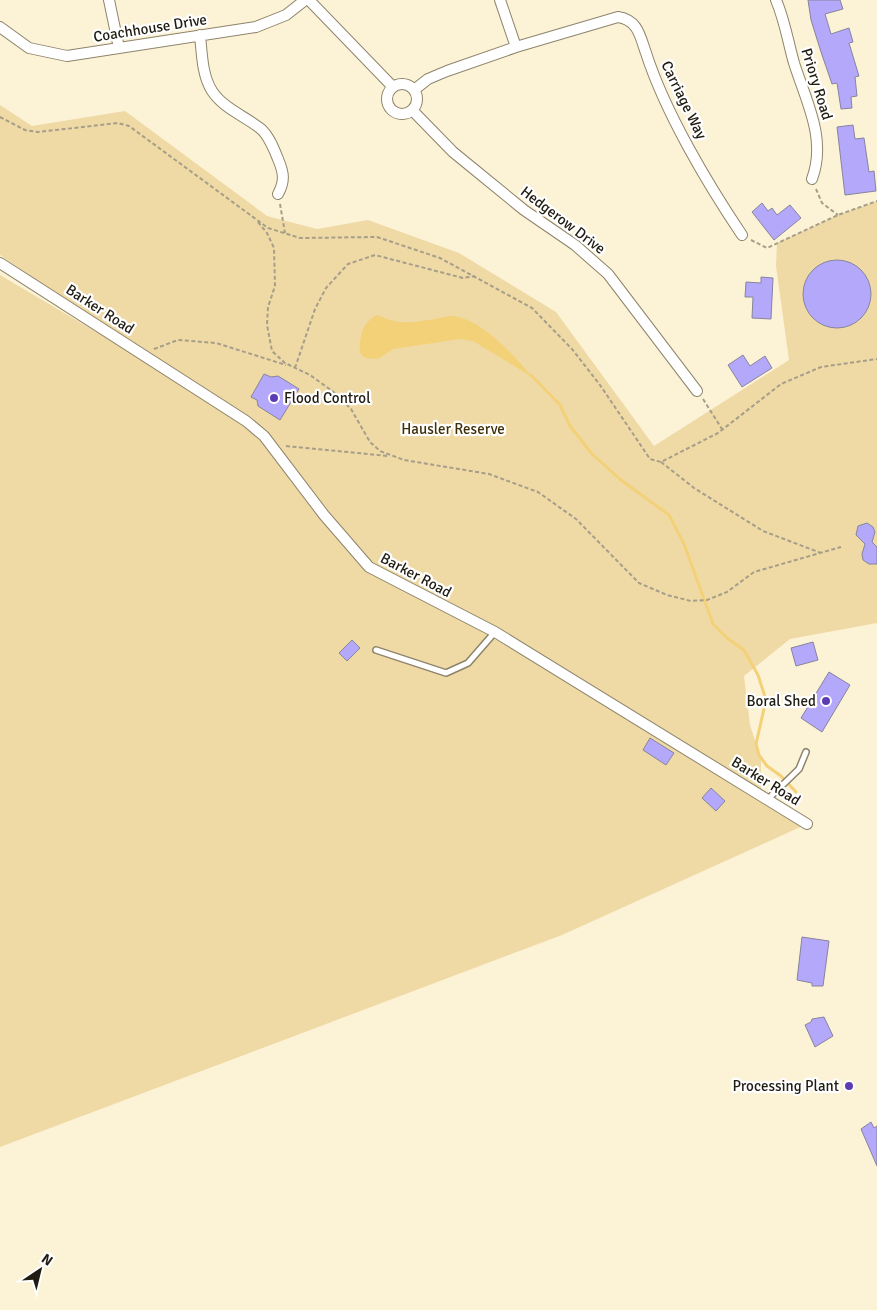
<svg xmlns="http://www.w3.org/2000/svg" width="877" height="1310" viewBox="0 0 877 1310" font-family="Signika,sans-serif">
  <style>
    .green { fill: #efdaa6 }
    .water { fill: #f3d178 }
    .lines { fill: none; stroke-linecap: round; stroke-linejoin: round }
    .stream { stroke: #f3d178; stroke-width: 3 }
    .building { fill: #b3a8f9; stroke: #87849d }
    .lane-casing { stroke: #8e846b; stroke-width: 8 }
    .street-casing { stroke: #8e846b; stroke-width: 12 }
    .path { stroke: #a69e89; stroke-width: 2; stroke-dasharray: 4 2.5; stroke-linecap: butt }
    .lane { stroke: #fff; stroke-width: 5 }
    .street { stroke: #fff; stroke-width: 10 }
    .poi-dot { fill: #5c3cb4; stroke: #fff; stroke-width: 2 }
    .labels { text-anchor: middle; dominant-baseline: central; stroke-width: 4.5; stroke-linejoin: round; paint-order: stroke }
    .street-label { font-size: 15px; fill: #201c12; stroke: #fff }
    .poi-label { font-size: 15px; fill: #201c12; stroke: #fff; text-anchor: end }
    .park-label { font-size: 15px; fill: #3d2f07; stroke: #fff }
  </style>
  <rect width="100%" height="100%" fill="#fcf2d6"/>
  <!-- green -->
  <path class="green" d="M 0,105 L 32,126 L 125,111 L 267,216 L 317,229 L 368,220 L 459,253 L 556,312 L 654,446 L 789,360 L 776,266 L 777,243 L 838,215 L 877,201 L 877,623 L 790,639 L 744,676 L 750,725 L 761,759 L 761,796 L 495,632 L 415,592 L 807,824 L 562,935 L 0,1147 L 0,275 L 211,400 L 0,255 Z"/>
  <!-- water -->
  <path class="water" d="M 377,315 C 400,325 410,323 434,319 C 440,318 447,316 453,316 C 483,320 514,355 532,377 L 473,341 L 460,339 L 393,349 L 378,359 L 365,358 L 360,353 C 359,338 362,322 377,315 Z"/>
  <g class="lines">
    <!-- stream -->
    <path class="stream" d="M 531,375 L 560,405 L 570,426 L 592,454 L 621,480 L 669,515 L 684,544 L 713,624 L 727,638 L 744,650 L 758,675 L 766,700 L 756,744 L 759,755 L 767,766 L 781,776 L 796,792"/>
  </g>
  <!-- building -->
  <path class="building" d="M 808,0 L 840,0 L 843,9 L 825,14 L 831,34 L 849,28 L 853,42 L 849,43 L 859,76 L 855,77 L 857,96 L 851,97 L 852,108 L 841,109 L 837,83 L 832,84 L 821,52 L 811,20 Z
    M 853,125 L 855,139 L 864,138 L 869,172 L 874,171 L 876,191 L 845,195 L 837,127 Z
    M 762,203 L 768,211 L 772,208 L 777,215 L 790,205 L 801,218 L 774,240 L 752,212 Z
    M803 294a34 34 0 1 1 68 0a34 34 0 1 1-68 0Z
    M 761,277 L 773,278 L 771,319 L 752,318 L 753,297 L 745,297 L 746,282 L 761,283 Z
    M 743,355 L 750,366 L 765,356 L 772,368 L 742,387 L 728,365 Z
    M 264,374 L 271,377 L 278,376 L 299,389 L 280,420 L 258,406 L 257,400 L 251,397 Z
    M 867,523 L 873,527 L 875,532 L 872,542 L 877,547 L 877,564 L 869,564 L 863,560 L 862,554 L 865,544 L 856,535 L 858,526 Z
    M 352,640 L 360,648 L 347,661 L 339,653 Z
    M 813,642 L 818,660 L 796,666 L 791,648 Z
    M 829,672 L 850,685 L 822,732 L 801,718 Z
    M 650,738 L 674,753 L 666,765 L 643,750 Z
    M 711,788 L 725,801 L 716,811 L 702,798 Z
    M 802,937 L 829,941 L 823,986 L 812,986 L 812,983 L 797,980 Z
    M 824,1017 L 833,1036 L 815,1047 L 805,1025 L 811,1022 L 812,1019 Z
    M 871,1122 L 874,1128 L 877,1126 L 877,1166 L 861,1129 Z"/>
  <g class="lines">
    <defs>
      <path id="lane" d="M 376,650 L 446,673 L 468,663 L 495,632
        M 767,800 L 799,769 L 806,752"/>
      <path id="street" d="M 109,0 L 119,48
        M 309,0 L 392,86
        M 500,0 L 516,47
        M 776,0 C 785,21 788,42 794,63 C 806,101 827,139 812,179
        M 0,27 L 29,48 L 67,56 L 256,27 L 286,15 L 305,0
        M 200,35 C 202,54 202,75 212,91 C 224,109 245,116 261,129 C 269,136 274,149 278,159 C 284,173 285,181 278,194
        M387 99a15 15 0 1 1 30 0a15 15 0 1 1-30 0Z
        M 414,90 L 428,79 L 447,71 L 516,47 L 618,17 C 638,20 640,36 646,53 C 665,112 707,183 742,235
        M 413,111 L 453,152 L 524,210 L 575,245 L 608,274 L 697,391
        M 0,263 L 246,421 L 264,436 L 324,515 L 369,567 L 495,632 L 807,824"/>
    </defs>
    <!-- lane casing -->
    <use href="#lane" class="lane-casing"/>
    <!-- street casing -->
    <use href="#street" class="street-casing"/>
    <!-- path -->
    <path class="path" d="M 0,117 L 25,130 L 38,132 L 118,123 L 129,126 L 268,228 L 300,238 L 377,237 L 440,258 L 532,308 L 572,349 L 600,385 L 650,459 L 661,462 L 718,433 L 781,384 L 821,367 L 877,359
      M 816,189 L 822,203 L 838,215
      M 280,204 L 285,233
      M 258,222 L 267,233 L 274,248 L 275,286 L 268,307 L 267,325 L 272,351 L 285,363 L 310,375 L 335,393 L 351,409 L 370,442 L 380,451 L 404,460 L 489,474 L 538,492 L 576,519 L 639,583 L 667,595 L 691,601 L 707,600 L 727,592 L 754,572 L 841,547
      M 751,240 L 767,248 L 838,215 L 877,201
      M 154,349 L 178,340 L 216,343 L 286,365
      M 295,368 L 315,309 L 326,288 L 348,264 L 375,255 L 463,278 L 475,276
      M 703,399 L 722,429
      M 286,446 L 388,456
      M 661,462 L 694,488 L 763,531 L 821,553"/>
    <!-- lane -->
    <use href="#lane" class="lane"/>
    <!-- street -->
    <use href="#street" class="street"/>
  </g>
  <!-- markers -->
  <g class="poi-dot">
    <circle cx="274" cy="398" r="5"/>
    <circle cx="826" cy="701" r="5"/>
    <circle cx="849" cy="1086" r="5"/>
  </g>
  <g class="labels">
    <!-- street labels -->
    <g class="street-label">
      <text transform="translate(150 28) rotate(-9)">Coachhouse Drive</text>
      <text transform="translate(817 84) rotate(73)">Priory Road</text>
      <text transform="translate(684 100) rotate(64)">Carriage Way</text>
      <text transform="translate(563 220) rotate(37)">Hedgerow Drive</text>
      <text transform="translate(100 309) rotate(33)">Barker Road</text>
      <text transform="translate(416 575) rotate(28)">Barker Road</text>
      <text transform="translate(766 781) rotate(32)">Barker Road</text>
    </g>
    <!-- poi labels -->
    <g class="poi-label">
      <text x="284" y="398" text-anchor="start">Flood Control</text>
      <text x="816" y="701">Boral Shed</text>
      <text x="839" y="1086">Processing Plant</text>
    </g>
    <!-- park labels -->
    <g class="park-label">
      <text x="453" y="429">Hausler Reserve</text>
    </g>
  </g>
  <!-- north arrow -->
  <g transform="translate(40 1270) rotate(35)" stroke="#ffffff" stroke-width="4" paint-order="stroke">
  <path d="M0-4L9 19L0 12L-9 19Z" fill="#201c12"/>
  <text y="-8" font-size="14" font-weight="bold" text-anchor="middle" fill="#201c12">N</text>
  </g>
</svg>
